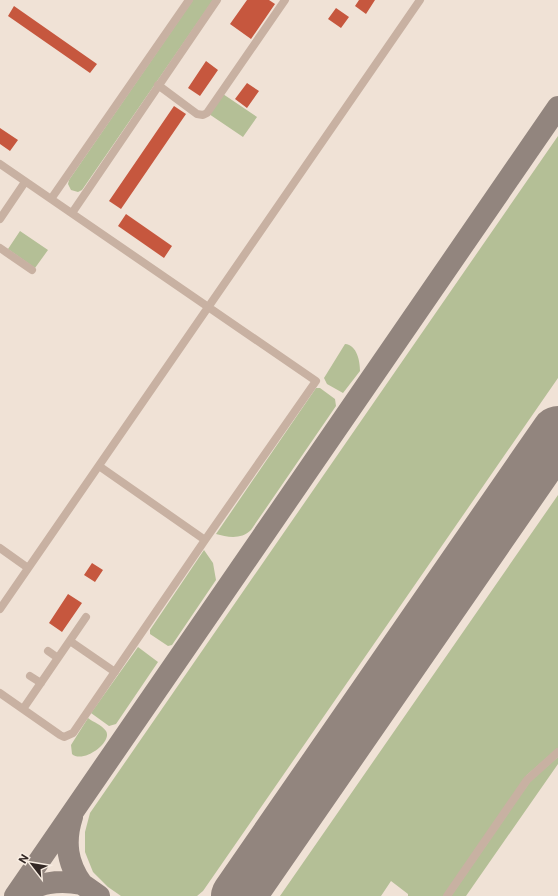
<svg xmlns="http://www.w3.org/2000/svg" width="558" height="896" viewBox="0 0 558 896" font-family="'Public Sans',sans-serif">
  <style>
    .green { fill: #b4bf96 }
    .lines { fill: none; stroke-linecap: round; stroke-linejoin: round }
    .taxiway { stroke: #92857e; stroke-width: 22 }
    .runway { stroke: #92857e; stroke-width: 54 }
    .building { fill: #c6573e }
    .minor { stroke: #c8b1a2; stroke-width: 8 }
  </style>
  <rect width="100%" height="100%" fill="#f0e2d6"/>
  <!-- green -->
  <path class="green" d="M 193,0 L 213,0 L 82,190 L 78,192 L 71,190 L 68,184 L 69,180 Z
    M 223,94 L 257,117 L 243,137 L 209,114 Z
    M 558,136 L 558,378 L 203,891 L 197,896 L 121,896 L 108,887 L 93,872 L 85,852 L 85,832 L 90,813 Z
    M 20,231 L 48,250 L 35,268 L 8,249 Z
    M 345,344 C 357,345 360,361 360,371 L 343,393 L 327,384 L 324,378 Z
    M 316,388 L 320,388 L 335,399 L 336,406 L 251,530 C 241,540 227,537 216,534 Z
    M 558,495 L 558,748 L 527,775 L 444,896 L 408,896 L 408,894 L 391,881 L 381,896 L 280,896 Z
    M 204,550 L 213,563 L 216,580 L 172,645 L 168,646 L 150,634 L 150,630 Z
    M 138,647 L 158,662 L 116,724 L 109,726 L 91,713 Z
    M 88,718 C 93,722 102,725 106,731 C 113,742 83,764 72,754 L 71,745 Z
    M 558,757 L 558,764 L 466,896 L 451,896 L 531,780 Z"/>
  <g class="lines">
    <!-- taxiway -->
    <path class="taxiway" d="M 82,884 L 99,896
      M 15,896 L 558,107
      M 17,896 C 39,883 57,879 82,884 C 67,863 64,842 72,817"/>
    <!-- runway -->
    <path class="runway" d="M 238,896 L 558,433"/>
  </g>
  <!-- building -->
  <path class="building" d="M 247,0 L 269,0 L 275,4 L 251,39 L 230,24 Z
    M 359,0 L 375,0 L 366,14 L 355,6 Z
    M 14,6 L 97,64 L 90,73 L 8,16 Z
    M 336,8 L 349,17 L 341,28 L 328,19 Z
    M 206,61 L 218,70 L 200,96 L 188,88 Z
    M 247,83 L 259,91 L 247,108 L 235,99 Z
    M 174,106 L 186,114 L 121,209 L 109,201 Z
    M 0,128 L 18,140 L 10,151 L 0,144 Z
    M 126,214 L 172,246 L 164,258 L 118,226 Z
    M 92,563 L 103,570 L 95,582 L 84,575 Z
    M 68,594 L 82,603 L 62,632 L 49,623 Z"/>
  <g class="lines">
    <!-- minor -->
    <path class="minor" d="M 158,85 L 197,114 L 203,115 L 207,113 L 285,0
      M 0,164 L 316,381 L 205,540 L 99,466
      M 51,199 L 189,0
      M 72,213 L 217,0
      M 0,219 L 25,182
      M 0,248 L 32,270
      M 0,548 L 28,568
      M 0,609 L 420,0
      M 70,641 L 115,672
      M 48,651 L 58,658
      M 30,676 L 41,683
      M 0,693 L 60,735 L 64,737 L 73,733 L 205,540
      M 23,709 L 86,617
      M 447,896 L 527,780 L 558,752"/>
  </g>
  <!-- north arrow -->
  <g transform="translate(32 864) rotate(301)" stroke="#f8ede2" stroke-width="3" paint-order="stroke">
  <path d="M0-3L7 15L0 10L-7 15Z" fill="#332825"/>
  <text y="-6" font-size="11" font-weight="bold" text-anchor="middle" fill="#332825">N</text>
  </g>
</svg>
